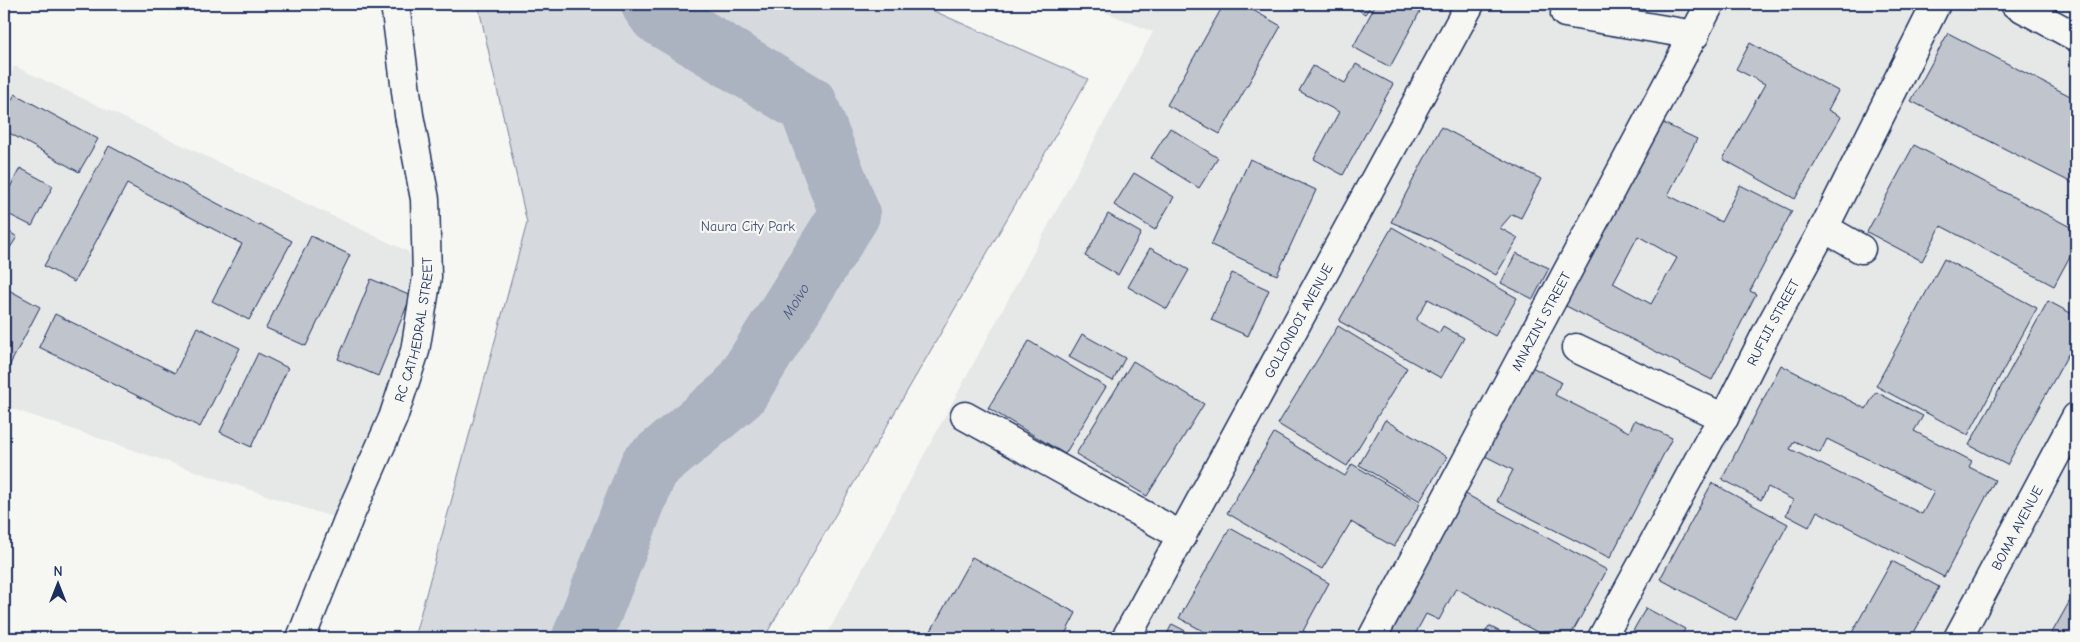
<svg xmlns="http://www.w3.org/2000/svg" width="2080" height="642" viewBox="0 0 2080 642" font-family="'Comic Neue',sans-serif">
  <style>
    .built { fill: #e6e7e7 }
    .green { fill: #d6d9dd; stroke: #78849e }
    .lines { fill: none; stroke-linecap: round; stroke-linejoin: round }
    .river { stroke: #abb2c0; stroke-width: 60 }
    .building { fill: #c0c4cd; stroke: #1b2f5e; fill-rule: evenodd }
    .minor-casing { stroke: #1b2f5e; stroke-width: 31 }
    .minor { stroke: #f6f6f2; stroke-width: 28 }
    .labels { text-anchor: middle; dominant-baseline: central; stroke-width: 4.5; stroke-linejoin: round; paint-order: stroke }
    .park-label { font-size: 14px; fill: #405177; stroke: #f6f6f2 }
    .street-label { font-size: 14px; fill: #1b2f5e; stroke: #f6f6f2 }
    .water-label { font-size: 15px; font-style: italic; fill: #46567b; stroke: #f6f6f2 }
  </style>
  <rect width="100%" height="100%" fill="#f6f6f2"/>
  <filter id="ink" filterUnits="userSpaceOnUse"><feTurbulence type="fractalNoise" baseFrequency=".02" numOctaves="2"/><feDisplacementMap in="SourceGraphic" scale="10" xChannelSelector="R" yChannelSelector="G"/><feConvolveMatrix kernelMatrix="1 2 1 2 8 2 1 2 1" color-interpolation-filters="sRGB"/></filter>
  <g filter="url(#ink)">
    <!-- built -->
    <path class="built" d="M 1086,4 L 1997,4 L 2076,44 L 2076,638 L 825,638 L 1153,32 Z
      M 14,66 L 407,251 L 420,270 L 415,321 L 341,519 L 316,512 L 4,406 L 4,96 Z"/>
    <!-- green -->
    <path class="green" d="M 478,4 L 918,4 L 1088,79 L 764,638 L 414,638 L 527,223 Z"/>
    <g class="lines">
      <!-- river -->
      <path class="river" id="s1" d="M 582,638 L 649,467 L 738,393 L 850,214 L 808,105 L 659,15 L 651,4"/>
    </g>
    <!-- building -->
    <path class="building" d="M 1224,4 L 1242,4 L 1281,26 L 1220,134 L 1167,105 Z
      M 1349,4 L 1372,4 L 1365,14 Z
      M 1376,4 L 1424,4 L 1390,67 L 1353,47 Z
      M 1948,33 L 2076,99 L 2076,185 L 1911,101 Z
      M 1750,43 L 1838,91 L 1828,110 L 1841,117 L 1795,199 L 1723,159 L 1765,84 L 1736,69 Z
      M 1356,64 L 1393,84 L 1343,175 L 1314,159 L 1339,112 L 1299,91 L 1313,66 L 1345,83 Z
      M 15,94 L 98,139 L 79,172 L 4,130 L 4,114 Z
      M 1661,122 L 1697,139 L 1668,195 L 1721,222 L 1740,185 L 1792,211 L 1750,291 L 1756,294 L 1712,380 L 1562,304 ZM 1638,236 L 1677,258 L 1651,304 L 1613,283 Z
      M 1441,127 L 1541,179 L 1521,218 L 1512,214 L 1500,228 L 1518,238 L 1496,275 L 1432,239 L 1391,222 Z
      M 1170,128 L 1218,158 L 1199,188 L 1151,158 Z
      M 1914,145 L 2076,230 L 2076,245 L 2054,286 L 1941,226 L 1922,261 L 1867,232 Z
      M 109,146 L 260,226 L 260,224 L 292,241 L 249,320 L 212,301 L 242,244 L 127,184 L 74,282 L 44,266 Z
      M 1250,159 L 1316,190 L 1277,275 L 1211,245 Z
      M 20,168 L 53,186 L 32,226 L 4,212 L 4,199 Z
      M 1134,173 L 1174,197 L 1155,230 L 1114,205 Z
      M 1108,214 L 1141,233 L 1118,275 L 1085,256 Z
      M 1392,227 L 1517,298 L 1495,336 L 1428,299 L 1416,320 L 1439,333 L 1443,326 L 1464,338 L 1441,378 L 1339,321 Z
      M 4,228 L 17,237 L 4,257 Z
      M 311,236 L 350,255 L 306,346 L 266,328 Z
      M 1150,248 L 1189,270 L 1167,309 L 1128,287 Z
      M 1516,253 L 1549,268 L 1533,299 L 1501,283 Z
      M 1944,259 L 2037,308 L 1968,435 L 1876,386 Z
      M 1232,273 L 1269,290 L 1248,336 L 1211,320 Z
      M 371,279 L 411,296 L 378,376 L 338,359 Z
      M 7,289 L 40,307 L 4,376 L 4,295 Z
      M 2048,301 L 2076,316 L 2076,340 L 2007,465 L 1969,445 Z
      M 55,314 L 175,373 L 197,327 L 240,348 L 200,427 L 39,347 Z
      M 1338,326 L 1407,368 L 1347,466 L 1278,424 Z
      M 1082,334 L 1125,358 L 1113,381 L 1069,357 Z
      M 1029,341 L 1106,387 L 1065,454 L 988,408 Z
      M 258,353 L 288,368 L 251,447 L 220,432 Z
      M 1133,361 L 1204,404 L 1147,496 L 1076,454 Z
      M 1528,365 L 1561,382 L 1555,395 L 1629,432 L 1635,420 L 1672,438 L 1610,558 L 1497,501 L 1513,470 L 1479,453 Z
      M 1781,365 L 1866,409 L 1876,392 L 1923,416 L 1914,431 L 1972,461 L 1969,467 L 1995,480 L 1944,577 L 1817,511 L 1809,527 L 1786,515 L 1793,500 L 1768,487 L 1761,500 L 1722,479 ZM 1827,439 L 1934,492 L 1922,514 L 1790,449 L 1794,441 L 1820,453 Z
      M 1385,420 L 1447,457 L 1420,501 L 1359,465 Z
      M 1274,433 L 1345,476 L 1352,464 L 1420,504 L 1394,547 L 1351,522 L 1322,569 L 1227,513 Z
      M 1712,483 L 1788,524 L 1736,620 L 1660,579 Z
      M 1460,491 L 1607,570 L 1569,638 L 1548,638 L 1456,588 L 1439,620 L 1426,614 L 1413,638 L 1379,638 Z
      M 1230,528 L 1329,583 L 1303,631 L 1317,638 L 1216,638 L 1179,618 Z
      M 972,557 L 1076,613 L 1063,638 L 927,638 Z
      M 1892,561 L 1939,587 L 1911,638 L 1849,638 Z
      M 2076,590 L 2076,638 L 2049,638 Z
      M 1646,608 L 1685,629 L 1680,638 L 1629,638 Z
      M 1172,624 L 1199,638 L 1165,638 Z
      M 1489,626 L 1512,638 L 1482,638 Z"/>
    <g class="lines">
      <defs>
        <g id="minor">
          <path d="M 2015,4 L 2076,37"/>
          <path d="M 1565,13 L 1695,35"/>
          <path d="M 1824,228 L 1861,249"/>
          <path d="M 1576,348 L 1724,418"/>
          <path d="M 965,416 L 1182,536"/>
          <path id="s2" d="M 301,638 L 350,515 L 393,418 L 415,351 L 427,277 L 425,199 L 409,115 L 395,4"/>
          <path id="s3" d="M 1126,638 L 1470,4"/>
          <path id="s4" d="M 1372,638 L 1710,4"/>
          <path id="s5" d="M 1602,638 L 1710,439 L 1724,418 L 1766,334 L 1824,228 L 1936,4"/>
          <path id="s6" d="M 1958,638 L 2076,417"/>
        </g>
      </defs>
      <!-- minor casing -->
      <use href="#minor" class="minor-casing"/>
      <!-- minor -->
      <use href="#minor" class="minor"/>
    </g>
  </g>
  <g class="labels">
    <!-- park labels -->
    <g class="park-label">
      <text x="748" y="226">Naura City Park</text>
    </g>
    <!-- street labels -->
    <g class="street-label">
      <text stroke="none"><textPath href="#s3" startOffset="361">GOLIONDOI AVENUE</textPath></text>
      <text stroke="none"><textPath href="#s4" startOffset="359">MNAZINI STREET</textPath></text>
      <text stroke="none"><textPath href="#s5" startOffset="359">RUFIJI STREET</textPath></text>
      <text stroke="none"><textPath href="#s2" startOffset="330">RC CATHEDRAL STREET</textPath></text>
      <text stroke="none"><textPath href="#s6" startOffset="125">BOMA AVENUE</textPath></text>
    </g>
    <!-- water labels -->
    <g class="water-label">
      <text stroke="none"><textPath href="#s1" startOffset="408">Moivo</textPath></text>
    </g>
  </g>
  <!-- margin -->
  <rect width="2080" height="642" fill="none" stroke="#f6f6f2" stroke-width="20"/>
  <rect x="10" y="10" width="2060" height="622" fill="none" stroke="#1b2f5e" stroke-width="2" filter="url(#ink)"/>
  <!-- north arrow -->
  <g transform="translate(58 584)" stroke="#f6f6f2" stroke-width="4" paint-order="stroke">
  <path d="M0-4L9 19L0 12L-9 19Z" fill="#1b2f5e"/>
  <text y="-8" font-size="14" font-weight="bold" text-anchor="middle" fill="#1b2f5e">N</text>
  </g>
</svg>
